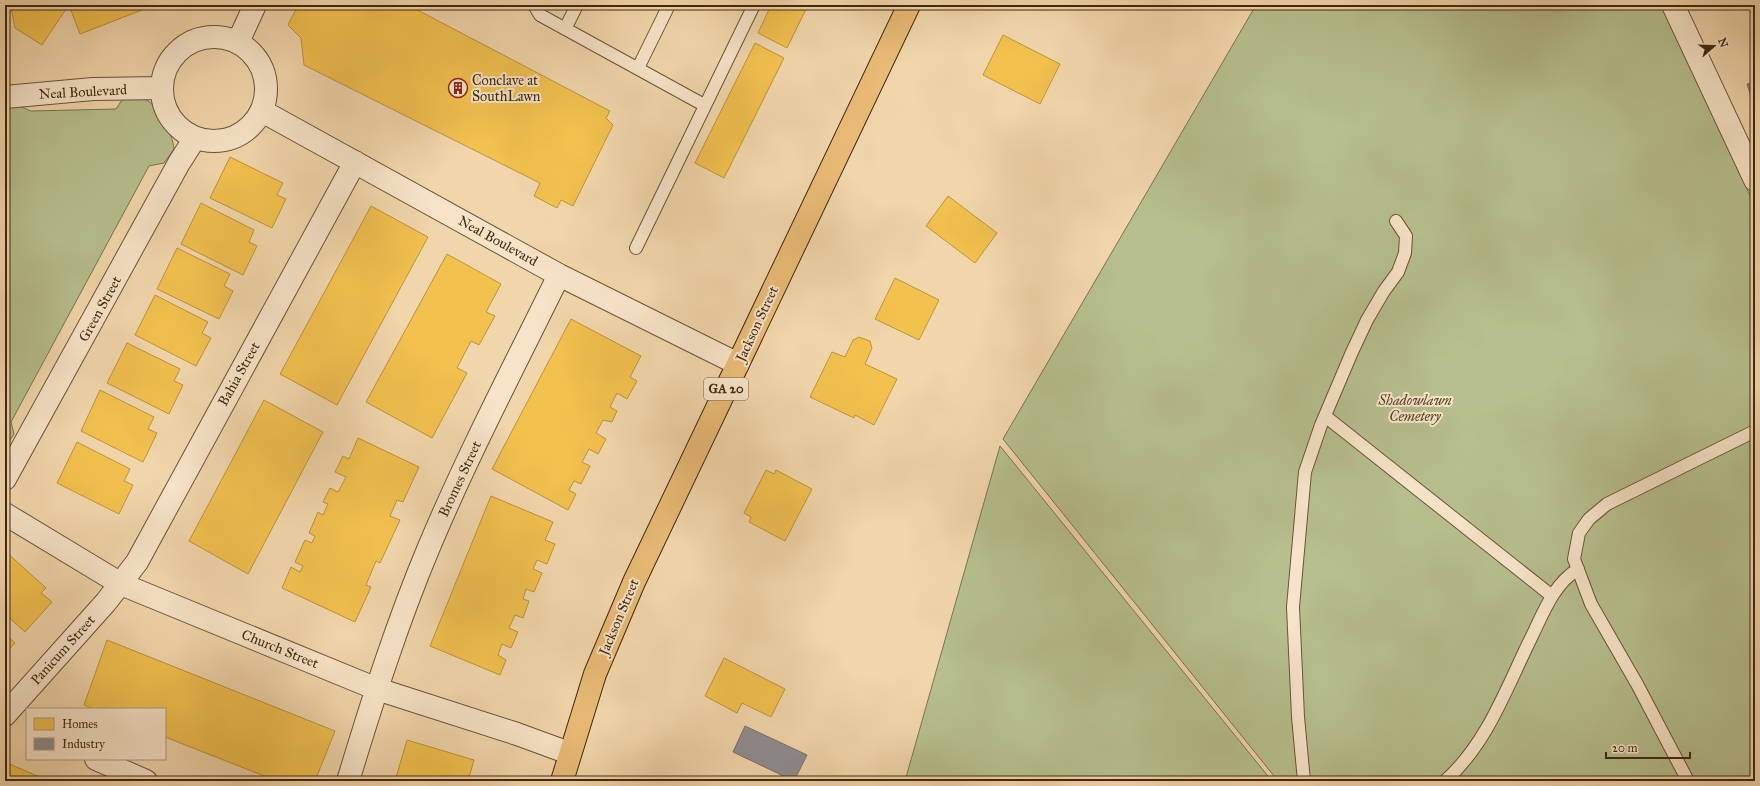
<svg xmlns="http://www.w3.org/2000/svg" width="1760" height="786" viewBox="0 0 1760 786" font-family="'IM FELL Great Primer',serif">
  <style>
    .green { fill: #b6bf8d; stroke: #7b744e }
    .homes { fill: #f2c14e; stroke: #bd933b }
    .industry { fill: #8d8d92; stroke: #766f6b }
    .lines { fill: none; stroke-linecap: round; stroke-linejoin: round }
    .service-casing { stroke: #6c5436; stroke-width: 14 }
    .minor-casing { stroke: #6c5436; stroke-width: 24 }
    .trunk-casing { stroke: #40280f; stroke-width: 24 }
    .service { stroke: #f7e4c8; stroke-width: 12 }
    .minor { stroke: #f7e4c8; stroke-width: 22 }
    .trunk { stroke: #e9bb76; stroke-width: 22 }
    .labels { text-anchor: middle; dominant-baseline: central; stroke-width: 4; stroke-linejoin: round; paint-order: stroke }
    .shield { fill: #f7e4c8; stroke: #776046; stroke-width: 1 }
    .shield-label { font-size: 13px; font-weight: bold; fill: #40280f }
    .poi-label { font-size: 14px; fill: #40280f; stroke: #f7e4c8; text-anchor: start }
    .street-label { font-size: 14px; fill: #40280f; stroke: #f7e4c8 }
    .park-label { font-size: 14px; font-style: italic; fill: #584628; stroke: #f7e4c8 }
  </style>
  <rect width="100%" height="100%" fill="#f2d6ab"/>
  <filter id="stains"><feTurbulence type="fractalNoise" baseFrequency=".005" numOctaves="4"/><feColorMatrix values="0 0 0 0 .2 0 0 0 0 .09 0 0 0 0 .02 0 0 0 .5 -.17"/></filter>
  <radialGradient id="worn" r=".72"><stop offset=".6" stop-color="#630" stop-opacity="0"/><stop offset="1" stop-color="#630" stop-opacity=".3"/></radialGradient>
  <!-- green -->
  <path class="green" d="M 1256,5 L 1661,5 L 1755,206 L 1755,781 L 1278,781 L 1003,439 Z
    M 124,97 C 130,97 138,96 143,98 C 160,106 172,132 174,149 L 164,163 L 149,166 L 11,422 L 14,434 L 5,448 L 5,109 L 17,105 L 31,111 L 116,109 Z
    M 1000,446 L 1272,781 L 905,781 Z"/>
  <!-- homes -->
  <path class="homes" d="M 13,5 L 67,5 L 68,6 L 42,45 L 15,28 L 11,8 Z
    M 69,5 L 155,5 L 80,34 Z
    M 298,5 L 408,5 L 610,111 L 606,118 L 613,125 L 573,206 L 561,200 L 557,208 L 534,196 L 540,183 L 304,65 L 301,38 L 288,25 Z
    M 771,5 L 808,5 L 787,48 L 758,33 Z
    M 1003,35 L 1060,64 L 1040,104 L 983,75 Z
    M 755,43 L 784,58 L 724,178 L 695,163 Z
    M 230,157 L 283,183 L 277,195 L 286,199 L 272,228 L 210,198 Z
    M 948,196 L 997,233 L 975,263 L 926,226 Z
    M 201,203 L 254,230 L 249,242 L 257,246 L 243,275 L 181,244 Z
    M 371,206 L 428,237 L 337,405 L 280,374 Z
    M 177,248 L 230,274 L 224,286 L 233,291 L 219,319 L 157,289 Z
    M 447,254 L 501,284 L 486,312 L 495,316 L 479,345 L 471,341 L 457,368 L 467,373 L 432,438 L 366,402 Z
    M 895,278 L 939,300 L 919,340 L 875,319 Z
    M 155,295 L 208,322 L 202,333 L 211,338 L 196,366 L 135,335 Z
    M 571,319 L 641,356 L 630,377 L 637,381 L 627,399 L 617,393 L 610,407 L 617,411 L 612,422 L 603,420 L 596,433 L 606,439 L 598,454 L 589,449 L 582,462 L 590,466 L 581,484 L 574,481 L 569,490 L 576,494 L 568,510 L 492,469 Z
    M 859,337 L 870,341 L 872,348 L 865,364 L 897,379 L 874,425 L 855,415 L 854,418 L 810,397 L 832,352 L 845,357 L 853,340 Z
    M 127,343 L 180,369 L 174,381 L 183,385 L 169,414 L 107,383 Z
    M 100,390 L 154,417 L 148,429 L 157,433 L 143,462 L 81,431 Z
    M 264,400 L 323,432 L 248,574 L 189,541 Z
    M 358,438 L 419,467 L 403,502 L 397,500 L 390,516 L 400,520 L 380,563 L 376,561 L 366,585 L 371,587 L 355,622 L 282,588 L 291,567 L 300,572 L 303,566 L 295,562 L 305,540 L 312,543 L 315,536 L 309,533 L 318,512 L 323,515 L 328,504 L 323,502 L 330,488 L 338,492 L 346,477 L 335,472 L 343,456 L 349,459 Z
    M 77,442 L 130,469 L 124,481 L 133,485 L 119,514 L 57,483 Z
    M 766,470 L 774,474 L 776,470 L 812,489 L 785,541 L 749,522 L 751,517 L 744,513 Z
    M 491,496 L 553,522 L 545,540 L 555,544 L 547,564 L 537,560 L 533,569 L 542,573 L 534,592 L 526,589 L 523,599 L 529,601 L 523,618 L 515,615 L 509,628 L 518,632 L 511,648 L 502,644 L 498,655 L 506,660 L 500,675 L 430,646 Z
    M 5,551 L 46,588 L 41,593 L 52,602 L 25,632 L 5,614 Z
    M 5,626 L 9,630 L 5,634 L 15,643 L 5,654 Z
    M 107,640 L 335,731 L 315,781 L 277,781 L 165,737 L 165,709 L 94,709 L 84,705 Z
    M 724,658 L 785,689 L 771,717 L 742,703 L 737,713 L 705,696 Z
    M 407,740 L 474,760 L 468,781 L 395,781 Z
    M 5,762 L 49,781 L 5,781 Z"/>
  <!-- industry -->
  <path class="industry" d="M 1755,82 L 1755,109 L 1747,84 Z
    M 745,726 L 807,755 L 794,781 L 733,752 Z"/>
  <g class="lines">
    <defs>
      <path id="service" d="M 534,5 L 540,15 L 704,105
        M 565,29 L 577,5
        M 638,68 L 669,5
        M 636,248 L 754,5
        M 1325,416 L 1552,596
        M 1304,781 L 1298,717 L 1293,607 L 1305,472 L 1321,425 L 1352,352 L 1367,320 L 1384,291 L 1398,272 L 1405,253 L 1406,236 L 1396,221
        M 1445,781 C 1488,743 1507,686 1532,636 C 1544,611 1554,584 1578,569
        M 1688,781 L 1637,684 L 1591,604 L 1574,559 L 1579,533 L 1589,519 L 1607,504 L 1755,431"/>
      <path id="minor" d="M 1673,5 L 1755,180
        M162 89a52 52 0 1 1 104 0a52 52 0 1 1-104 0Z
        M 238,42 L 255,5
        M 5,97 L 93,89 L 161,88
        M 262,111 L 559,275 L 738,364
        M 5,479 L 179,163 L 195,138
        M 5,514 L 121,584 L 377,689 L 517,734 L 569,753
        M 5,715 L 106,602 L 137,562 L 355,162
        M 96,759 L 146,781
        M 348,781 C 372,702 397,623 429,547 C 468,454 515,365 559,275"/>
      <path id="trunk" d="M 562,781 L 595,674 L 634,582 L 909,5"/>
    </defs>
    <!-- service casing -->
    <use href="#service" class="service-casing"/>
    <!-- minor casing -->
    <use href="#minor" class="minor-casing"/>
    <!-- trunk casing -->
    <use href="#trunk" class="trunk-casing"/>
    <!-- service -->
    <use href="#service" class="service"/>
    <!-- minor -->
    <use href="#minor" class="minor"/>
    <!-- trunk -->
    <use href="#trunk" class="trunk"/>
  </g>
  <!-- icons -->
  <defs>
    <symbol id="building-ring" viewBox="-11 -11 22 22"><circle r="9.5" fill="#f7e4c8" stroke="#8f2418" stroke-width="1.5"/><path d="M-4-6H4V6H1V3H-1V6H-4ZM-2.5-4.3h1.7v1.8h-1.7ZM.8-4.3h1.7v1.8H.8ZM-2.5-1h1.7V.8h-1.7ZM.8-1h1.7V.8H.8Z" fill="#8f2418"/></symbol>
  </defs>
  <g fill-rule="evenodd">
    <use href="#building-ring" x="447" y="77" width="22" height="22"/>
  </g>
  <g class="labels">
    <!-- shield labels -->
    <rect class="shield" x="704" y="378" width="44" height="22" rx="3"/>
    <g class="shield-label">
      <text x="726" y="389">GA 20</text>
    </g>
    <!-- poi labels -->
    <g class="poi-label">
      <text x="472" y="80">Conclave at<tspan x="472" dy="16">SouthLawn</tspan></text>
    </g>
    <!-- street labels -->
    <g class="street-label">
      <text transform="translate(83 92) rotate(-3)">Neal Boulevard</text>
      <text transform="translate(498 241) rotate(29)">Neal Boulevard</text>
      <text transform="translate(100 309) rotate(-61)">Green Street</text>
      <text transform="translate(757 324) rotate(-65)">Jackson Street</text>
      <text transform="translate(239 374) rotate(-61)">Bahia Street</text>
      <text transform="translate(460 479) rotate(-65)">Bromes Street</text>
      <text transform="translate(619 617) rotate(-67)">Jackson Street</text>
      <text transform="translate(280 649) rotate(22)">Church Street</text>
      <text transform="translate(63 650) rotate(-48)">Panicum Street</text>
    </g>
    <!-- park labels -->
    <g class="park-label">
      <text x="1415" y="400">Shadowlawn<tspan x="1415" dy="16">Cemetery</tspan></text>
    </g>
  </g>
  <!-- margin -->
  <rect width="1760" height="786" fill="none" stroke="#f2d6ab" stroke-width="20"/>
  <rect x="6" y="6" width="1748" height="774" fill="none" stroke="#40280f" stroke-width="2"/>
  <rect x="10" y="10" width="1740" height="766" fill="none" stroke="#40280f"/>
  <!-- legend -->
  <rect x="26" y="708" width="140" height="52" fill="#f7e4c8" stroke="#ae997e"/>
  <rect x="34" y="718" width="20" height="12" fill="#f2c14e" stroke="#ae997e"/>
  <text x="62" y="728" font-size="12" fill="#40280f">Homes</text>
  <rect x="34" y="738" width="20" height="12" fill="#8d8d92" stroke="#ae997e"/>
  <text x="62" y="748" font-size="12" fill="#40280f">Industry</text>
  <!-- north arrow -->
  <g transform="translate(1714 46) rotate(70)" stroke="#f7e4c8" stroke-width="3" paint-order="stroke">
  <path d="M0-3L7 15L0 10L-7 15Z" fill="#40280f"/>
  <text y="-6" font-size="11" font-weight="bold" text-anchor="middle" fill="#40280f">N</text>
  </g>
  <!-- scale -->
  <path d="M1606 752v6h84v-6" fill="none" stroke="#40280f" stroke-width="2"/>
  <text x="1612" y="752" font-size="12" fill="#40280f" stroke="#f7e4c8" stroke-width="3" paint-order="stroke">20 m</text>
  <rect width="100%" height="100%" filter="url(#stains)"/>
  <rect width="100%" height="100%" fill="url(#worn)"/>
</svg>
